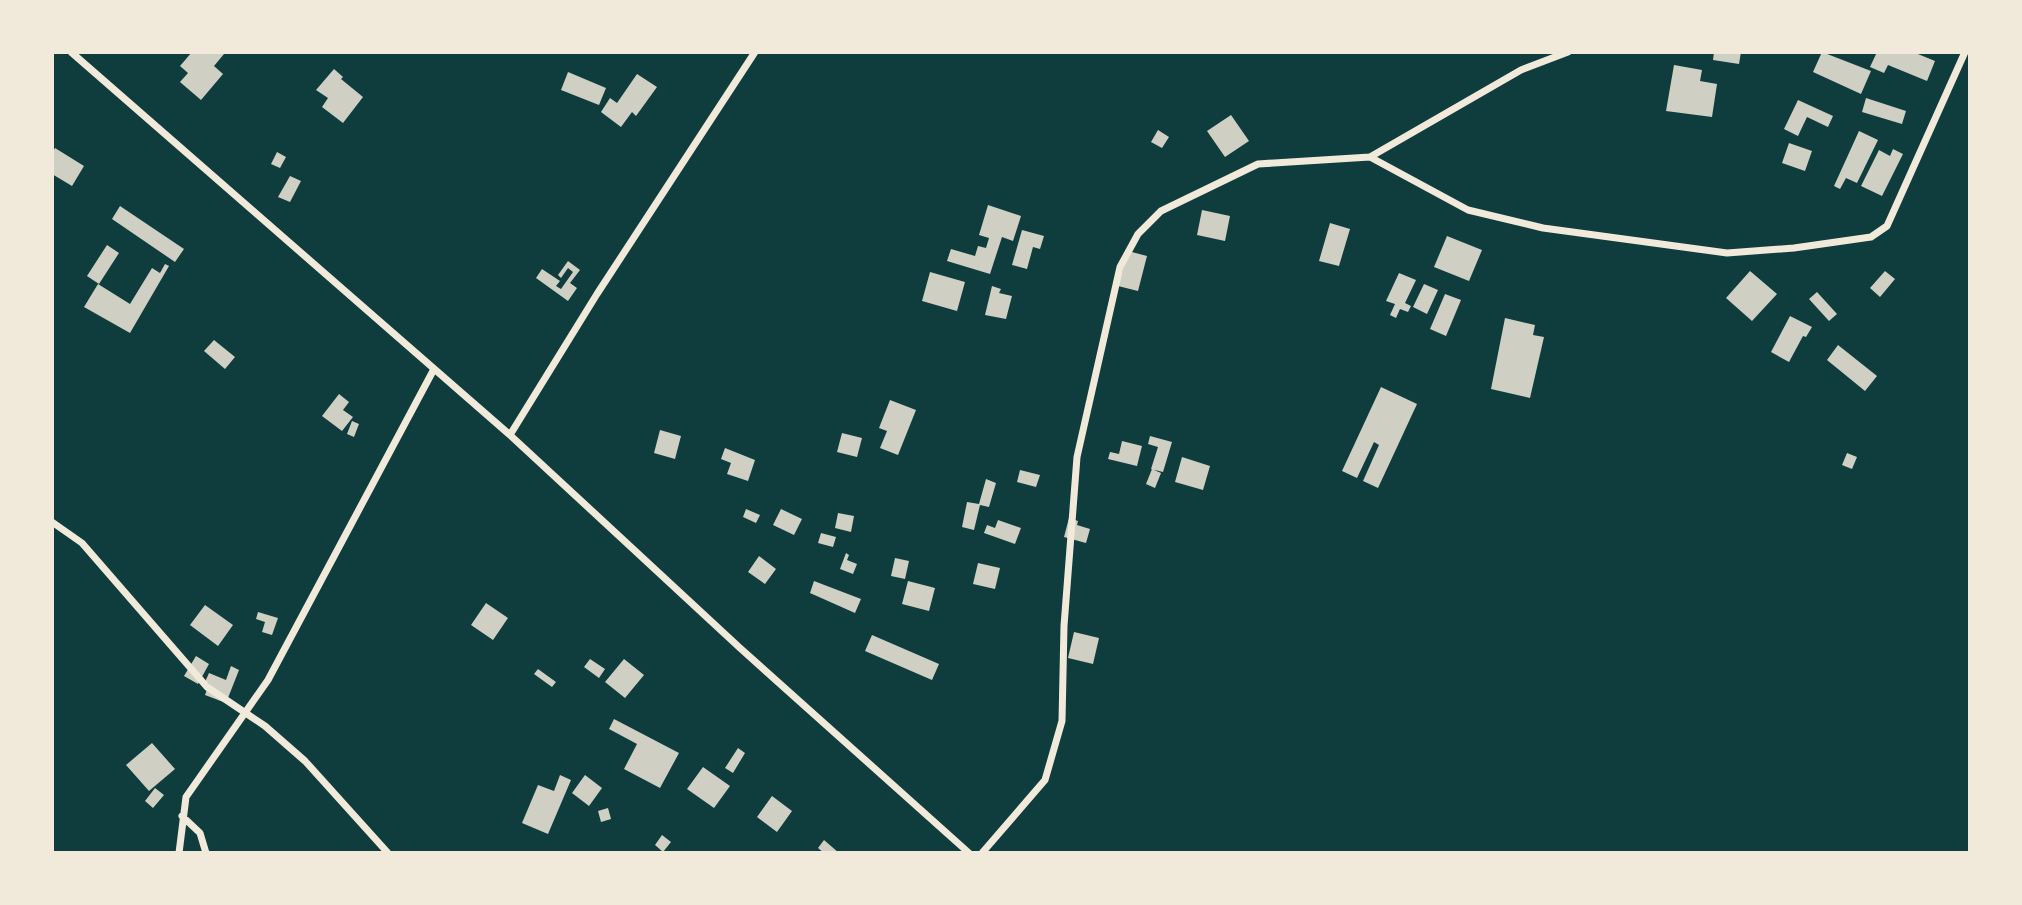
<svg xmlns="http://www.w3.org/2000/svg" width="2022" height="905" viewBox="0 0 2022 905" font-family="Raleway,sans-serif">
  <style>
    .building { fill: #cfcfc3 }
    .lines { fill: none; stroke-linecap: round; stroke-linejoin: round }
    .minor { stroke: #f1e9da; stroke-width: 7 }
  </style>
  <rect width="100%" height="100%" fill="#0f3d3e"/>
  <!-- building -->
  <path class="building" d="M 192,52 L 224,54 L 214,66 L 223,74 L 201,100 L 180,82 L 188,73 L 180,66 Z
    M 1714,52 L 1741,52 L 1739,64 L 1713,60 Z
    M 1822,52 L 1871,71 L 1861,94 L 1813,72 Z
    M 1877,52 L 1913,52 L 1935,61 L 1927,81 L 1888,65 L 1884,73 L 1870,67 Z
    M 1674,65 L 1702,70 L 1700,81 L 1717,84 L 1712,117 L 1666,111 Z
    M 334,69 L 343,77 L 341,79 L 363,97 L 343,123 L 322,107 L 328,98 L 316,90 Z
    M 568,72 L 606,88 L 599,105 L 561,90 Z
    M 637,74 L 657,87 L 636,116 L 632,112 L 621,127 L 601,112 L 610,98 L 617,103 Z
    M 1866,98 L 1906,111 L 1902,124 L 1862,112 Z
    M 1798,100 L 1833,116 L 1828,127 L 1807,117 L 1798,136 L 1784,129 Z
    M 1231,115 L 1249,141 L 1225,157 L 1207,131 Z
    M 1158,130 L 1169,137 L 1162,148 L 1151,142 Z
    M 1859,131 L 1878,140 L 1857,183 L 1846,178 L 1840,189 L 1834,186 Z
    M 1789,143 L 1812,151 L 1805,171 L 1782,163 Z
    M 55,148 L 84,166 L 72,186 L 52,174 L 52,153 Z
    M 1893,149 L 1903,154 L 1882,196 L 1861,186 L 1879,150 L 1890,156 Z
    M 277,152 L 286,157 L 280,168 L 271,164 Z
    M 290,176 L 301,181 L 290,202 L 278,197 Z
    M 988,205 L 1021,216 L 1013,241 L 1002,237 L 990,274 L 947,261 L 951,249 L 975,256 L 978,246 L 986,248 L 989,238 L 979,235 Z
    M 120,206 L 184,249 L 175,262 L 112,219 Z
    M 1202,210 L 1230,216 L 1225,241 L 1197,235 Z
    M 1330,223 L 1350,229 L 1339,266 L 1319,261 Z
    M 1022,230 L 1044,236 L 1040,249 L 1033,247 L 1027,269 L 1012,265 Z
    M 1447,236 L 1482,250 L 1469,281 L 1434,267 Z
    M 107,245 L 119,253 L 99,284 L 87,276 Z
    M 1128,251 L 1147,256 L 1138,291 L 1118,286 Z
    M 568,261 L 580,270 L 570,283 L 577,288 L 568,301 L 536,278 L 542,269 L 560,281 L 556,286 L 561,289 L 573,272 L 568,268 L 561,278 L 558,275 Z
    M 165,264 L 169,266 L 130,333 L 84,307 L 98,284 L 130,304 L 152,268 L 160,273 Z
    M 1750,271 L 1777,294 L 1752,321 L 1726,298 Z
    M 1885,271 L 1895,279 L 1880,297 L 1870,288 Z
    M 930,272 L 965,282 L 957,311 L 922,301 Z
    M 1399,273 L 1416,280 L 1405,303 L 1411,306 L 1408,312 L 1400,309 L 1396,318 L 1390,315 L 1395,304 L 1386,301 Z
    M 1424,284 L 1438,290 L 1427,314 L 1413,307 Z
    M 992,286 L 1001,289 L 999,293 L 1012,296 L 1006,319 L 985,315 Z
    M 1817,292 L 1837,314 L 1829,321 L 1809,299 Z
    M 1445,294 L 1461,300 L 1446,336 L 1430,329 Z
    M 1790,316 L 1812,327 L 1806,337 L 1803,336 L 1789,362 L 1771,352 Z
    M 1505,318 L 1535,325 L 1533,335 L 1544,337 L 1530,398 L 1491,389 Z
    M 214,340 L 235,357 L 225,369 L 204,351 Z
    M 1838,345 L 1877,376 L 1865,391 L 1827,360 Z
    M 1381,387 L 1417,404 L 1378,488 L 1363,481 L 1379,445 L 1374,442 L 1357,478 L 1342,471 Z
    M 339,394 L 349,402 L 343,410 L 353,417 L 342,431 L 322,416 Z
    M 890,400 L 916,410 L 898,455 L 880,448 L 887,431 L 879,428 Z
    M 352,421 L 359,424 L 354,437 L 347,434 Z
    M 660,430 L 681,436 L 675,459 L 654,453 Z
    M 842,433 L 862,438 L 857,457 L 837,452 Z
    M 1150,436 L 1172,442 L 1163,472 L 1151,469 L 1158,447 L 1148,444 Z
    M 1122,441 L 1142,446 L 1137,466 L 1108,459 L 1110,452 L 1119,454 Z
    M 725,448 L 755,460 L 748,481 L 727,474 L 731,463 L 721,459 Z
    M 1847,453 L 1857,457 L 1852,469 L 1842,465 Z
    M 1182,457 L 1210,466 L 1203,490 L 1175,482 Z
    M 1152,469 L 1161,473 L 1155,488 L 1146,484 Z
    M 1020,470 L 1040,475 L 1036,487 L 1017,482 Z
    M 986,479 L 996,483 L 989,507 L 980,505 L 974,530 L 962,527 L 967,502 L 979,504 Z
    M 746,509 L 760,515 L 756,523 L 743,517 Z
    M 781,509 L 802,519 L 794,535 L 773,525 Z
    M 838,513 L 854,516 L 851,532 L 835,528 Z
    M 1069,518 L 1078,521 L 1077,525 L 1090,529 L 1086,543 L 1064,537 Z
    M 998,520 L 1021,528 L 1015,544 L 984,533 L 987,525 L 995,528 Z
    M 821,533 L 836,537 L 833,547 L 818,543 Z
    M 846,553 L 849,555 L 847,560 L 857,564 L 853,574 L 840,569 Z
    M 759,556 L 776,569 L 765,584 L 748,572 Z
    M 895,558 L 909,561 L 905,579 L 891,576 Z
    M 978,563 L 1000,568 L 995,589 L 973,584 Z
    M 814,581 L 861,599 L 855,613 L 810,593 Z
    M 908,581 L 935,588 L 929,611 L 902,604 Z
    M 486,603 L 508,618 L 493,640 L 471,625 Z
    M 205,605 L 233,625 L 218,646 L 190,625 Z
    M 258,612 L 278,618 L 272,635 L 262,632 L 265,622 L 256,619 Z
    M 1074,632 L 1099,638 L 1093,664 L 1068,658 Z
    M 872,635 L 939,664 L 932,680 L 865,651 Z
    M 196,656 L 209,664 L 198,684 L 184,676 Z
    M 590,659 L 605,669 L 599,678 L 584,667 Z
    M 624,659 L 644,675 L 625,698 L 605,682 Z
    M 231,666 L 239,670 L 226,703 L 205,695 L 209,684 L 205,682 L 209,673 L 226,680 Z
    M 538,669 L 556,682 L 552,687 L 534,674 Z
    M 614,719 L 679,753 L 660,788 L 624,769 L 637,744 L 609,729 Z
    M 152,743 L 175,769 L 149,791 L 126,765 Z
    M 738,748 L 745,753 L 733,773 L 725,768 Z
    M 703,767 L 730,786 L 714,808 L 687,789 Z
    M 560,775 L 571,780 L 548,834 L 522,823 L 538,785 L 554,791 Z
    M 585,775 L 602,788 L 589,806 L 572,793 Z
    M 155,788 L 164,795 L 153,808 L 145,801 Z
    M 772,796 L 792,811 L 777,832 L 757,817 Z
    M 608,808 L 611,819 L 601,822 L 598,811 Z
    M 662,835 L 671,842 L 663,852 L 655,845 Z
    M 824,840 L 839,853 L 824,853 L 818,848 Z"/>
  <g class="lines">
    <!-- minor -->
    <path class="minor" d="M 71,52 L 510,435
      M 755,52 L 597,294 L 510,435 L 740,648 L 969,853
      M 1370,157 L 1468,210 L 1543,228 L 1727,253 L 1794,248 L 1871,237 L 1887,226 L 1965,52
      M 52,522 L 82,543 L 207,687 L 265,726 L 305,761 L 388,853
      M 182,816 L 200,833 L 206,853
      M 179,853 L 186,797 L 268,680 L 434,369
      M 982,853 L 1045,780 L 1062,721 L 1064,626 L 1077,457 L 1120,267 L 1138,234 L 1161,211 L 1258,164 L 1370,157 L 1521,70 L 1568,52"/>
  </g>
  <!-- border -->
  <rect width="2022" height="905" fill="none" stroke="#f1e9da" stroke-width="108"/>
</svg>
